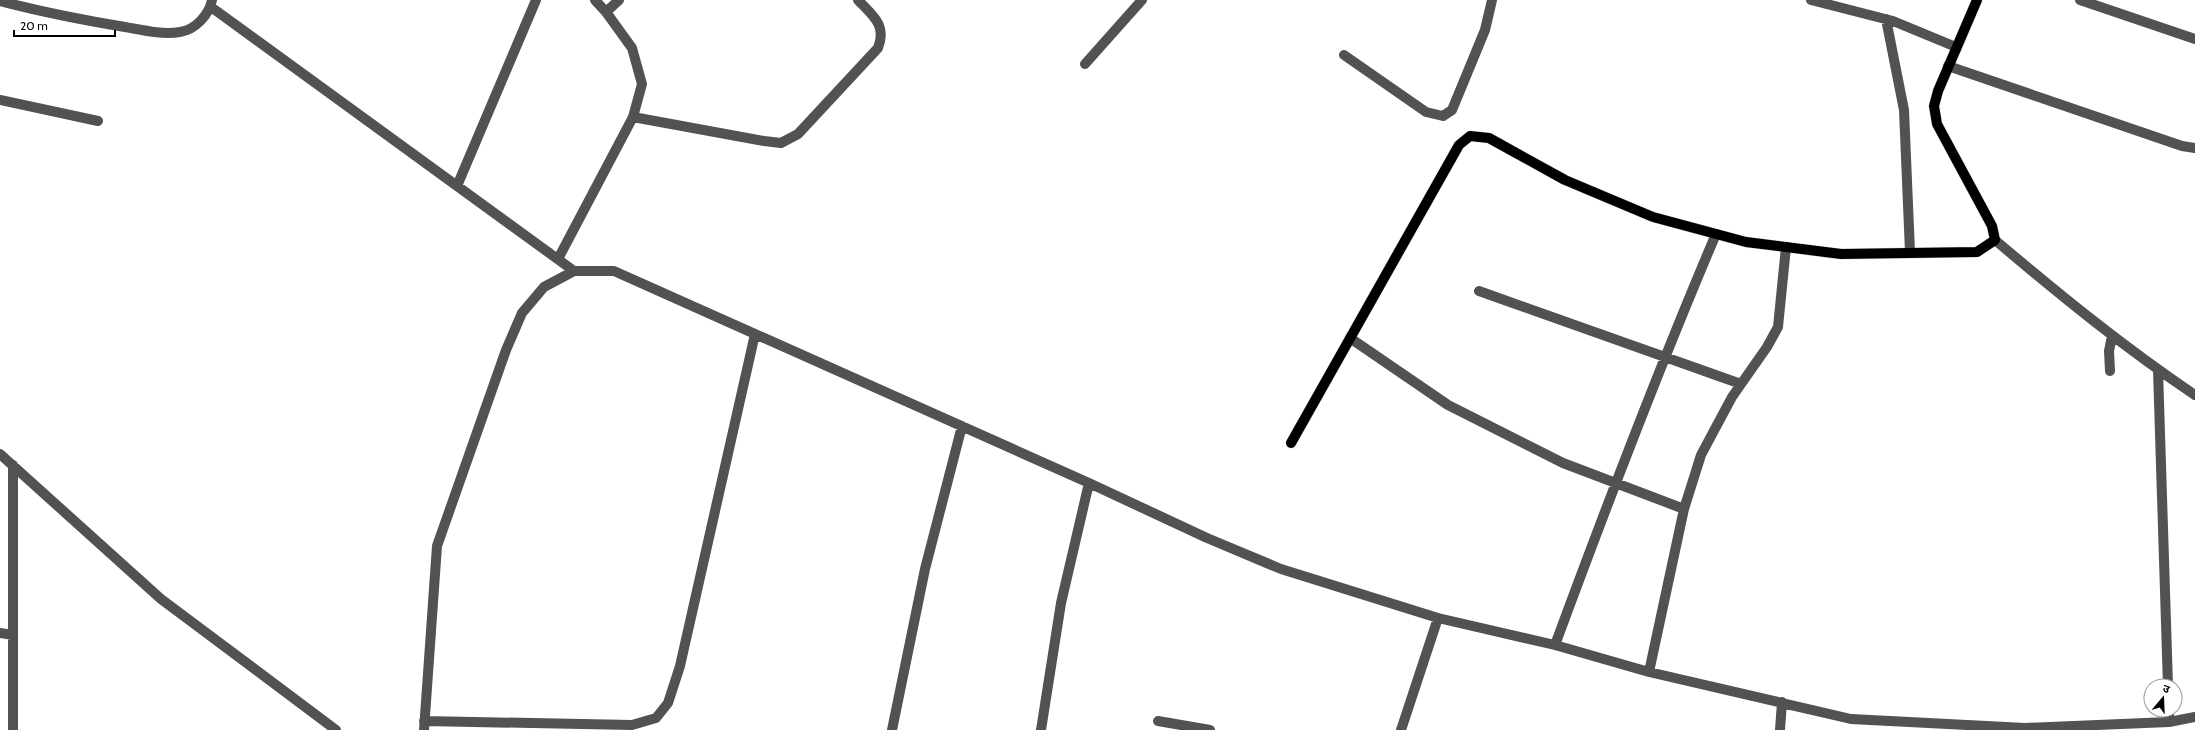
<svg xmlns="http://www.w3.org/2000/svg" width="2195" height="730" viewBox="0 0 2195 730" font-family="Cabin,'Noto Sans Devanagari',sans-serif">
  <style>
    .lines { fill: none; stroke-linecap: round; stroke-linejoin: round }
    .major-casing { stroke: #dbdbdb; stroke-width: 11 }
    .minor { stroke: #525252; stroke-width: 10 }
    .major { stroke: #000; stroke-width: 10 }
  </style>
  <rect width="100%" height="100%" fill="#fff"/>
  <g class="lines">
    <defs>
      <path id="major" d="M 1291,443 L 1459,145 L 1470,136 L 1489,138 L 1565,180 L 1653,217 L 1746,242 L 1841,254 L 1977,252 L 1995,240 L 1992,226 L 1937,124 L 1934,106 L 1938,91 L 1977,0"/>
    </defs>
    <!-- major casing -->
    <use href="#major" class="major-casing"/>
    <!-- minor -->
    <path class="minor" d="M 1811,0 L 1893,21 L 1956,47
      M 2080,0 L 2195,39
      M 0,1 C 42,12 83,20 125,27 C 142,30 162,35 180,32 C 195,30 209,15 212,0
      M 211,7 L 574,271
      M 606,12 L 619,0
      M 1886,19 L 1904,110 L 1910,252
      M 1344,55 L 1426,112 L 1443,116 L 1452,110 L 1485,30 L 1492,0
      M 1085,64 L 1142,0
      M 1948,66 L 2182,146 L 2195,148
      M 0,100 L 98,121
      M 633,117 L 764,141 L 781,143 L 798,134 L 878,48 C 887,25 873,16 858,0
      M 457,186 L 536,0
      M 1995,240 C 2060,295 2125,348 2195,395
      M 558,259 L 633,117 L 642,84 L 632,48 L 606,12 L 595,0
      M 1479,291 L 1741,384
      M 1350,338 L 1448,405 L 1563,463 L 1684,509
      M 2158,370 L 2168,686
      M 2110,371 L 2109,351 L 2112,336
      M 0,454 L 161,599 L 336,730
      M 0,633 L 13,635
      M 1555,645 C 1606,507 1658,370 1716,234
      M 1649,672 L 1684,509 L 1701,455 L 1732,397 L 1767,347 L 1778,327 L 1786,247
      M 2169,710 L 2169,722
      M 424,721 L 632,725 L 656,718 L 668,703 L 680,666 L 755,334
      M 1158,721 L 1210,730
      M 13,730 L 13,465
      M 424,730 L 437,546 L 506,350 L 522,313 L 544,287 L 574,271 L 614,271 L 1089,483 L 1207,538 L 1281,569 L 1438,618 L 1555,645 L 1649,672 L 1851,719 L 2025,728 L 2169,722 L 2195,717
      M 892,730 L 925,569 L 962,426
      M 1041,730 L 1061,603 L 1089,483
      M 1401,730 L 1438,618
      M 1780,730 L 1782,702"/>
    <!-- major -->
    <use href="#major" class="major"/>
  </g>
  <!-- north arrow -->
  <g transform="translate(2163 698) rotate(19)"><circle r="19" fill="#ffffff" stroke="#999999"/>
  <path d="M0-3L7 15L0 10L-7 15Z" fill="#000000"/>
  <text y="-6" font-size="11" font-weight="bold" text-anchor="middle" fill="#000000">उ</text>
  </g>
  <!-- scale -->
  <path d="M14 30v6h101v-6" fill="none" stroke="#000000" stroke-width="2"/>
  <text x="20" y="30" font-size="12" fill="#000000" stroke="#ffffff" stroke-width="3" paint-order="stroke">20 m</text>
</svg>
